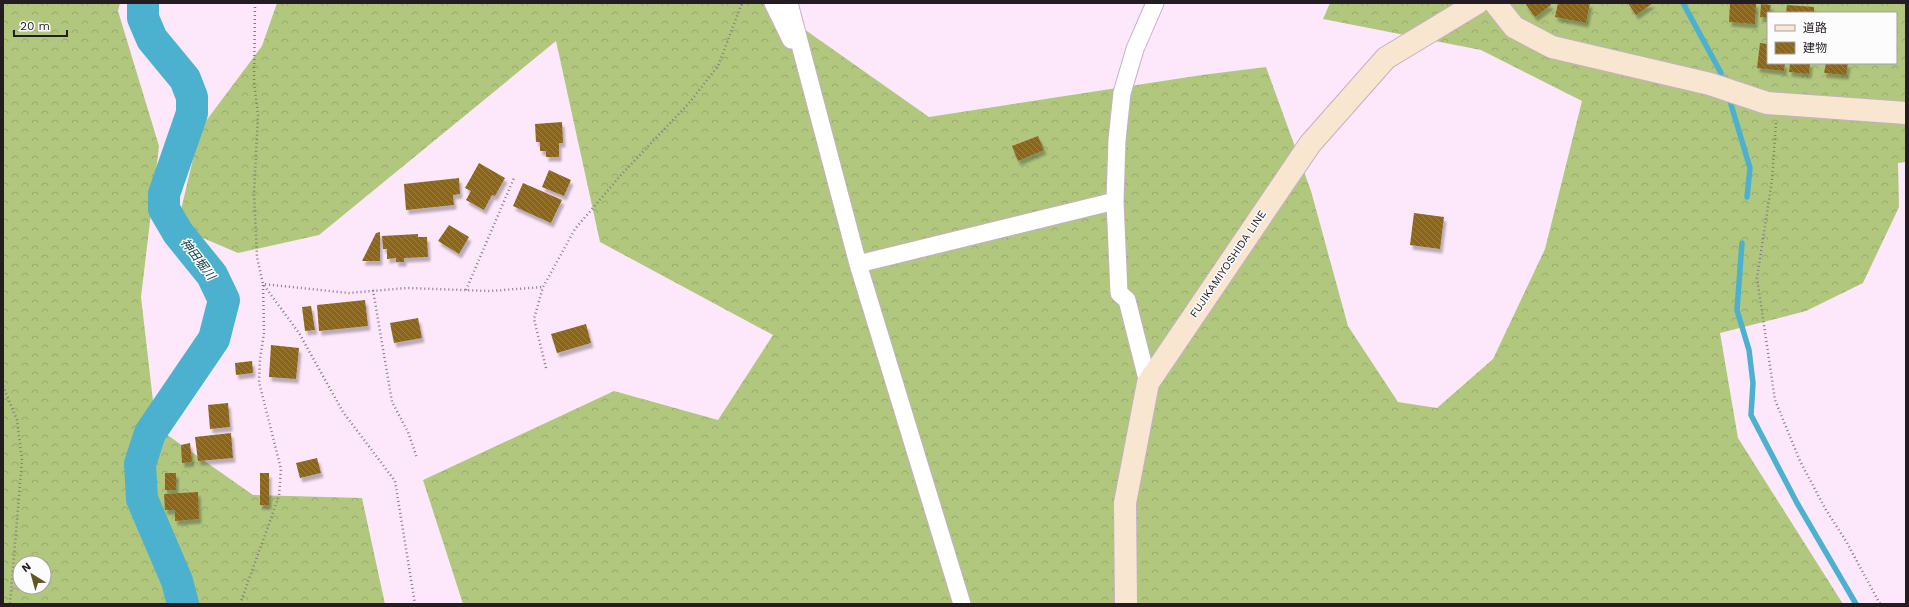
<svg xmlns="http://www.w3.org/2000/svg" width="1909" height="607" viewBox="0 0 1909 607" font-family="'Work Sans','Noto Sans JP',sans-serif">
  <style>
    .forest { fill: url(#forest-crowns); fill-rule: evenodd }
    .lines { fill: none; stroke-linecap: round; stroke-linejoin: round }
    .stream { stroke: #4cb1cf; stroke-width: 5.5 }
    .river { stroke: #4cb1cf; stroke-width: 32 }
    .building { fill: url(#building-back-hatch); filter: url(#shadow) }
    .street-casing { stroke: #c4b0c3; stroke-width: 19 }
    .secondary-casing { stroke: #c4b0c3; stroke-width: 24 }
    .path { stroke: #867985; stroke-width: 2.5; stroke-dasharray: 1 3; stroke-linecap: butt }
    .street { stroke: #fff; stroke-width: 17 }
    .secondary { stroke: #f9e6d1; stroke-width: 22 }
    .labels { text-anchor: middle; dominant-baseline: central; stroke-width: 3; stroke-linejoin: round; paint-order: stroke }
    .street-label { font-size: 11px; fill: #231c23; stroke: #fcfcfc }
    .water-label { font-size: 12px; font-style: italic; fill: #063643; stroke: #fcfcfc }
  </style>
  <defs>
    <pattern id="forest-crowns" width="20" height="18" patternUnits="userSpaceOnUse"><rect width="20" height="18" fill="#b1c77e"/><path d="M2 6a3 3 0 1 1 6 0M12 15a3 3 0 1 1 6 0" fill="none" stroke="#98aa6d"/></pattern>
    <pattern id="building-back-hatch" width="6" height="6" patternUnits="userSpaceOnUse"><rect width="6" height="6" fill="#8c6517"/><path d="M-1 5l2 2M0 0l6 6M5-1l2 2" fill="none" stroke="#9b7f49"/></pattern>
    <filter id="shadow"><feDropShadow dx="2.5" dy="4.5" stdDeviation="1" flood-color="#0004"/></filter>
  </defs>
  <rect width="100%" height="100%" fill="#fde8fb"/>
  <!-- forest -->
  <path class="forest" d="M 3,3 L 120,3 L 118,11 L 159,146 L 141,297 L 156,427 L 253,495 L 362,498 L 385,604 L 3,604 ZM 20,563 L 44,563 L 44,587 L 20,587 Z
    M 277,3 L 767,3 L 929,117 L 1202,75 L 1266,67 L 1311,191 L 1348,326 L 1398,402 L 1437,408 L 1493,359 L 1545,249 L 1582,101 L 1481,50 L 1323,19 L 1330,3 L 1906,3 L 1906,162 L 1898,163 L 1899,207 L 1863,283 L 1806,311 L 1720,333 L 1738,438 L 1843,604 L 463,604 L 423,480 L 614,391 L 718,420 L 773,335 L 600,242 L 556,41 L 319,235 L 238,253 L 177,227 L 200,129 L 262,46 ZM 1768,13 L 1896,13 L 1896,63 L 1768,63 Z"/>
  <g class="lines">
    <!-- stream -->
    <path class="stream" d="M 1683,3 L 1721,73
      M 1730,101 L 1750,168 L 1747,197
      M 1742,243 L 1737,310 L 1749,350 L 1753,383 L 1751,415 L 1797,503 L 1856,604"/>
    <!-- river -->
    <path class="river" d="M 143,3 L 143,18 L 152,39 L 185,79 L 192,97 L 192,113 L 164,194 L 164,209 L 178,233 L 212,275 L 224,300 L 214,339 L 150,433 L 140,464 L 142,499 L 177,581 L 183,604"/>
  </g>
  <!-- building -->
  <path class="building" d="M 1525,3 L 1549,3 L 1551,5 L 1535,17 Z
    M 1558,3 L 1590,3 L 1586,23 L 1555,17 Z
    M 1628,3 L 1653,3 L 1636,15 Z
    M 1730,3 L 1756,3 L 1755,24 L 1729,22 Z
    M 1761,4 L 1771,5 L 1768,18 L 1760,17 Z
    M 1787,5 L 1814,7 L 1814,13 L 1786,13 Z
    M 1760,43 L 1768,44 L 1768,63 L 1785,63 L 1784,71 L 1757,68 Z
    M 1790,63 L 1810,63 L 1809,74 L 1789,72 Z
    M 1826,63 L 1848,63 L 1846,75 L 1824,73 Z
    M 562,122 L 563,143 L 559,143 L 559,157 L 546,157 L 546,151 L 540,151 L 540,142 L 536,142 L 535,124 Z
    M 1038,136 L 1044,150 L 1018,161 L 1012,146 Z
    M 479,163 L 505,178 L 495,196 L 492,195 L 484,210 L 466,200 L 471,191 L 465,188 Z
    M 549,170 L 571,180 L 564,196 L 542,187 Z
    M 459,178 L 460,194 L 453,195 L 454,205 L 406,210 L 404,184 Z
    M 523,183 L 562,200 L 551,223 L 513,206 Z
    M 1414,213 L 1444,217 L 1440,249 L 1410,245 Z
    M 449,225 L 469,237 L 459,254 L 438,241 Z
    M 380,232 L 380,261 L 362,261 L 376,233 Z
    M 418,234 L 418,237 L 427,237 L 428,257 L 404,258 L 404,262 L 396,262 L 396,258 L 387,259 L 387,249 L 383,249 L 382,236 Z
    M 365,300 L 368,326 L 319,331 L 317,305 Z
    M 311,306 L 315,330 L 305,331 L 302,307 Z
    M 418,318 L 422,338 L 394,343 L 390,323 Z
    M 586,324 L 591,343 L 557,353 L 551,334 Z
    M 271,345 L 299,348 L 296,379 L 269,377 Z
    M 252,361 L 253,373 L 236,375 L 235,363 Z
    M 228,403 L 230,427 L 210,429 L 208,405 Z
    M 231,433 L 233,458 L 198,461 L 195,437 Z
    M 190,443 L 192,462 L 182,463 L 181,445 Z
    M 317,458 L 321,473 L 300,478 L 296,463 Z
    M 165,473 L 176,473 L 176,490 L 165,490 Z
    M 260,473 L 269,473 L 269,505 L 260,505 Z
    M 198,492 L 199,519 L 175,521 L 175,510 L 165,510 L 164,494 Z"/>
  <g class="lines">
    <defs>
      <path id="street" d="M 773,3 L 791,40
        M 789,3 L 858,264 L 962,604
        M 1115,201 L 1119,293 L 1127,300 L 1148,383
        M 858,264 L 1115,201 L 1117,140 L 1122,93 L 1135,49 L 1155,3"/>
      <path id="secondary" d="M 1495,3 L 1514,27 L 1552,47 L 1710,84 L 1767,103 L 1906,113
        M 1126,604 L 1125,503 L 1148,383 L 1310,144 L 1386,58 L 1477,3"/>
    </defs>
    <!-- street casing -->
    <use href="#street" class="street-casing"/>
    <!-- secondary casing -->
    <use href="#secondary" class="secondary-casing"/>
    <!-- path -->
    <path class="path" d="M 255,3 L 254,82 L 258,115 L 254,193 L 257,257 L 263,284 L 299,333 L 343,412 L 395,481 L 415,604
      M 1776,123 L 1772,180 L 1757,278 L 1775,400 L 1800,461 L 1826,510 L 1846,541 L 1880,604
      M 373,290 L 392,402 L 408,432 L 417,458
      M 466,290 L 514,178
      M 546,368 L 534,319 L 543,287 L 575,229 L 621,175 L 690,102 L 718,66 L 742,3
      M 3,386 L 17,420 L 22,460 L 10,604
      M 240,604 L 279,496 L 281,469 L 259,382 L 260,359 L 264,333 L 263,284 L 349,293 L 407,288 L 490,291 L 543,287"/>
    <!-- street -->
    <use href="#street" class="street"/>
    <!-- secondary -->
    <use href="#secondary" class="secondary"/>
  </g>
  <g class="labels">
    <!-- street labels -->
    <g class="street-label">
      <text transform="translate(1228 264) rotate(-56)">FUJIKAMIYOSHIDA LINE</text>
    </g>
    <!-- water labels -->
    <g class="water-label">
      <text transform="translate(198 259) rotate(53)">神田堀川</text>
    </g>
  </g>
  <!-- border -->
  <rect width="1909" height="607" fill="none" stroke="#231c23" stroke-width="8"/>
  <!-- legend -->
  <rect x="1767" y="12" width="130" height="52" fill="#fcfcfc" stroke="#a5a2a5"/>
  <rect x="1775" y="25" width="20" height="6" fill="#f9e6d1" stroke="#a5a2a5"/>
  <text x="1803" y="32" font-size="12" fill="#231c23">道路</text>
  <rect x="1775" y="42" width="20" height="12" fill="url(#building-back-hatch)" stroke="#a5a2a5"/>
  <text x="1803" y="52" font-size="12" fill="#231c23">建物</text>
  <!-- north arrow -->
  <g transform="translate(32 575) rotate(323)"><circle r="19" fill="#fcfcfc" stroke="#a5a2a5"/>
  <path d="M0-3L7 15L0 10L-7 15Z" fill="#655522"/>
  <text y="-6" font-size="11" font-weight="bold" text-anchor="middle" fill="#231c23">N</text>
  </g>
  <!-- scale -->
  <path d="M14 30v6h53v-6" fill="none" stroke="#231c23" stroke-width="2"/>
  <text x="20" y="30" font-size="12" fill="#231c23" stroke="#fcfcfc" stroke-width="3" paint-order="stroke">20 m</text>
</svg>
